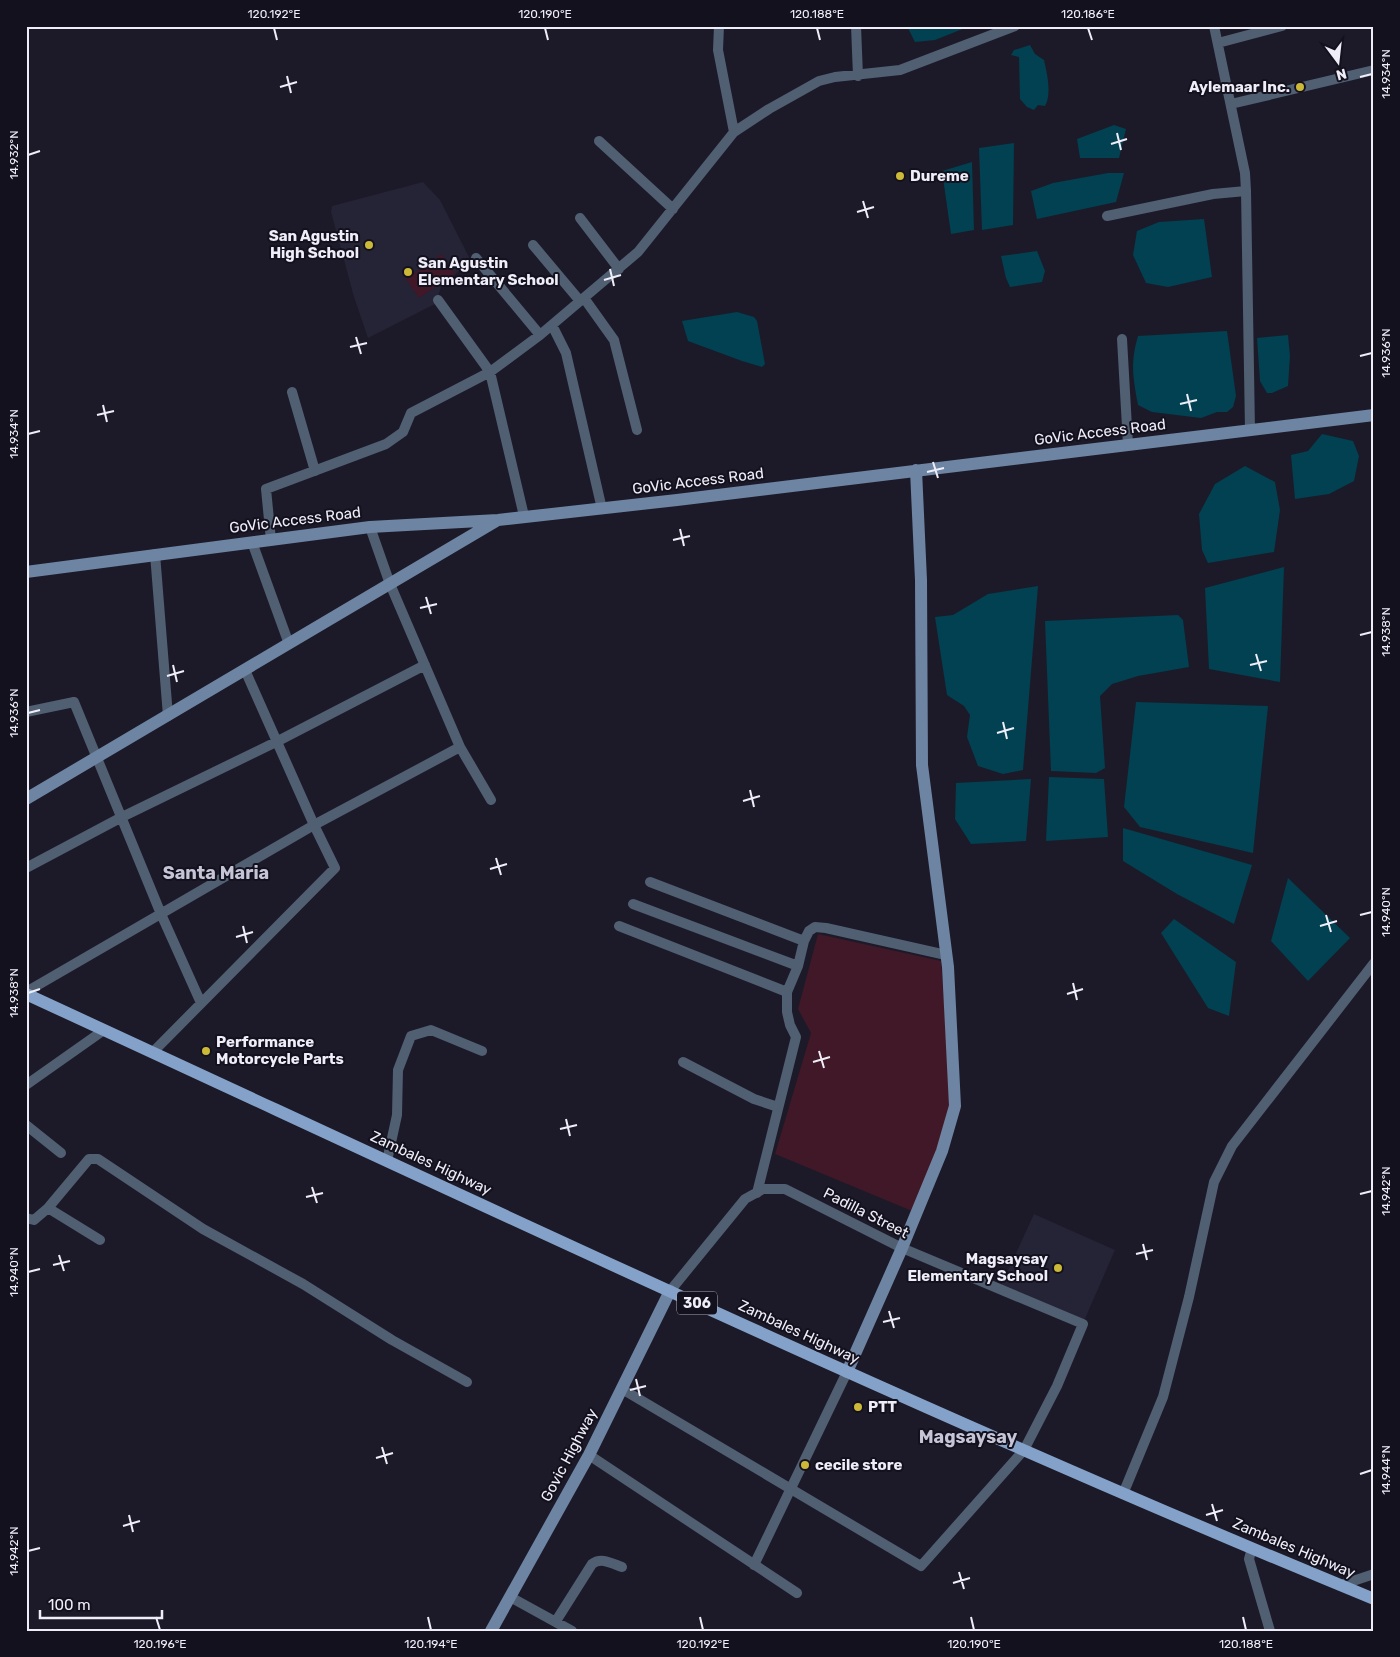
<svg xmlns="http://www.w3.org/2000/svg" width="1400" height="1657" viewBox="0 0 1400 1657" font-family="Rubik,sans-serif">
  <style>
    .built { fill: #252336 }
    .green { fill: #401827 }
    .water { fill: #014151 }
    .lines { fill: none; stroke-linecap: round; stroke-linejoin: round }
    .street { stroke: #505f72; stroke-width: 10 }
    .secondary { stroke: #6d84a3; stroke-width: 12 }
    .primary { stroke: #84a2c9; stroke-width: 12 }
    .ticks { fill: none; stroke: #efeef8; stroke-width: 2 }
    .poi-dot { fill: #cdb938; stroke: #13111e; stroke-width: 2 }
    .labels { text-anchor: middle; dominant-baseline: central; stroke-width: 4; stroke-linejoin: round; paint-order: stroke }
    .shield { fill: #13111e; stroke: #adacb7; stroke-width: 1 }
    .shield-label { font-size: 14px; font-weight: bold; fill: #efeef8 }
    .poi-label { font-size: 15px; font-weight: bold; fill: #efeef8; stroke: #13111e; text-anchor: start }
    .street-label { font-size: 15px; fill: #efeef8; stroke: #13111e }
    .quarter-label { font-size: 18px; font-weight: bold; fill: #c6c5d8; stroke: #13111e }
    .neatline { fill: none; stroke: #efeef8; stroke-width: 2 }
    .ticks-label { font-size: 12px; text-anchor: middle; fill: #efeef8 }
  </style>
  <rect width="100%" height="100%" fill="#1c1a28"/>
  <!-- built -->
  <path class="built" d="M 423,182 L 440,200 L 471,261 L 442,285 L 435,304 L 368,338 L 354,297 L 331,212 L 332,206 Z
    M 1034,1214 L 1115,1250 L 1084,1321 L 1001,1286 Z"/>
  <!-- green -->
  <path class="green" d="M 442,254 L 455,273 L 419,298 L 406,279 Z
    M 818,934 L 941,961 L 952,1111 L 912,1211 L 775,1154 L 811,1033 L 798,1009 Z"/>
  <!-- water -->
  <path class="water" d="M 914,26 L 970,26 L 935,40 L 915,42 L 908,28 Z
    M 1030,45 L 1035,54 L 1044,60 C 1047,73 1052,94 1045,106 L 1038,105 L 1034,110 L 1027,107 L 1020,99 L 1019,57 L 1011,55 L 1014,50 Z
    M 1114,125 L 1126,129 L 1119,158 L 1080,158 L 1077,139 Z
    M 1014,143 L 1013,225 L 982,230 L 979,148 Z
    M 972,162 L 974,230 L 951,234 L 942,171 Z
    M 1108,173 L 1124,173 L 1116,202 L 1037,219 L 1031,191 L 1053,183 Z
    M 1204,219 L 1212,277 L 1168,287 L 1146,283 L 1133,255 L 1137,231 L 1159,222 Z
    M 1037,251 L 1045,271 L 1042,282 L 1010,287 L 1006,278 L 1001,256 Z
    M 737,312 L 754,317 L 757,321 L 765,364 L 762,367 L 742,361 L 688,341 L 682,321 Z
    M 1227,331 L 1236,396 L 1233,407 L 1227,412 L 1217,412 L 1201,418 L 1152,412 L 1138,405 C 1133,378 1130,363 1138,336 Z
    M 1288,335 L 1290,356 L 1288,386 L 1272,393 L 1267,393 L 1260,381 L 1257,338 Z
    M 1322,434 L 1353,441 L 1359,456 L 1354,481 L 1329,494 L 1295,499 L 1291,455 L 1308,451 Z
    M 1245,466 L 1275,482 L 1280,510 L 1274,552 L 1208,563 L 1202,550 L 1199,514 L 1215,484 Z
    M 1284,567 L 1280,682 L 1209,669 L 1205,588 Z
    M 1038,586 L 1023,770 L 1003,774 L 978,766 L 967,737 L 970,715 L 964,706 L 947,695 L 935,617 L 953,615 L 988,594 Z
    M 1178,615 L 1183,620 L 1189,667 L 1138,676 L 1112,684 L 1100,696 L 1105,768 L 1096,773 L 1051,771 L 1045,621 Z
    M 1136,702 L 1268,706 L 1253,853 L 1140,827 L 1124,807 Z
    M 1049,777 L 1104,779 L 1108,837 L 1046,841 Z
    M 1031,779 L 1026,841 L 971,844 L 955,819 L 956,783 Z
    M 1123,828 L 1252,865 L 1234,924 L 1177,894 L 1123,861 Z
    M 1288,878 L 1350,938 L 1308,981 L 1271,941 Z
    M 1174,919 L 1236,962 L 1229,1016 L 1208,1008 L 1161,933 Z"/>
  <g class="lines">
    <!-- street -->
    <path class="street" d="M 719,26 L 718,50 L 734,132
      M 856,26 L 858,76
      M 1214,26 L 1245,173 L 1246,191 L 1250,430
      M 1218,43 L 1282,26
      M 1231,104 L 1374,70
      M 599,141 L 673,209
      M 1107,216 L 1213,194 L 1246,191
      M 580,218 L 619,269
      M 533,245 L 580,301
      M 476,258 L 540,335
      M 584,298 L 614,340 L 637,430
      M 438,300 L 490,372 L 524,516
      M 552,325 L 566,353 L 602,509
      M 1122,339 L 1128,445
      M 292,392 L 315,471
      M 370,527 L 390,584 L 460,747 L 491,800
      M 271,540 L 266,489 L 386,444 L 403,432 L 411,413 L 490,372 L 540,335 L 638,252 L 734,132 L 769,109 L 819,81 L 835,77 L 900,70 L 1015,26
      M 252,542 L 289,644
      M 155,554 L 168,716
      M 26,712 L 74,702 L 161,914 L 201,1003
      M 26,868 L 122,817 L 278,741 L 425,665
      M 650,882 L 804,941
      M 633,904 L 798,966
      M 619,926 L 787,992
      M 26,992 L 314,825 L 460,747
      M 153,1052 L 335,868 L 314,825 L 245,670
      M 683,1062 L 754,1099 L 778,1107
      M 26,1085 L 104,1030
      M 26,1125 L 61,1153
      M 387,1161 L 397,1115 L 398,1070 L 411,1036 L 431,1030 L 482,1051
      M 757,1193 L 796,1037 L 790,1025 L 787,1012 L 787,992 L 798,966 L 804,941 L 809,931 L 815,927 L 826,928 L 946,955
      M 48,1208 L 100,1240
      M 26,1218 L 34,1220 L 48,1208 L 89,1159 L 98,1159 L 203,1229 L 303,1284 L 392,1340 L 467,1382
      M 622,1389 L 921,1566 L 1024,1450 L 1057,1386 L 1083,1324 L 902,1248 L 785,1189 L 763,1189 L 745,1199 L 670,1291
      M 589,1455 L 797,1593
      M 1123,1494 L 1163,1397 L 1189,1297 L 1214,1182 L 1232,1146 L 1374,963
      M 1252,1548 L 1249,1559 L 1270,1631
      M 754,1565 L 847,1372
      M 1341,1585 L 1374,1574
      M 510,1597 L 572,1631
      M 556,1621 L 592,1564 C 601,1557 611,1563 622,1567"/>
    <!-- secondary -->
    <path class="secondary" d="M 26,572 L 370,527 L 498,520 L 677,500 L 1374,415
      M 26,799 L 496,521
      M 847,1372 L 902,1248 L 942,1151 L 955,1106 L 948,967 L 922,765 L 921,580 L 916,470
      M 491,1631 L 589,1455 L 670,1291"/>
    <!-- primary -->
    <path class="primary" d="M 26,994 C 473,1200 918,1412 1374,1599"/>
  </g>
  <!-- ticks -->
  <path class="ticks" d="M 274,28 L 277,40M 545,28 L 548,40M 817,28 L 820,40M 1088,28 L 1092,40M 287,76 L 291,93M 1360,77 L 1372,74M 280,87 L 297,82M 1117,133 L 1121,150M 1111,144 L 1127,139M 28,155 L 40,151M 863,201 L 868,218M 857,212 L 874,207M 610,269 L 614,286M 604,280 L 621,275M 356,337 L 361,354M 350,347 L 367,343M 1360,356 L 1372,353M 1187,394 L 1191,411M 1180,404 L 1197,400M 103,405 L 107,422M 97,415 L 114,411M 28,434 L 40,431M 933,462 L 938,478M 927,472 L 944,468M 680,529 L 684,546M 673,540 L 690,536M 426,597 L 431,614M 420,608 L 437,604M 1360,635 L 1372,632M 1256,654 L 1261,671M 173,665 L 177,682M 1250,665 L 1267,661M 167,676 L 184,671M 28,713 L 40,710M 1003,722 L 1007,739M 997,733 L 1014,728M 750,790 L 754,807M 743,801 L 760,796M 496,858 L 501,875M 490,869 L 507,864M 1326,915 L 1331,932M 1360,915 L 1372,912M 243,926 L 247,943M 1320,926 L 1337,921M 236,937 L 253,932M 1073,983 L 1077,1000M 28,993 L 40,989M 1067,994 L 1083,989M 819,1051 L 824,1068M 813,1062 L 830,1057M 566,1119 L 570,1136M 560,1129 L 577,1125M 312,1187 L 317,1203M 1360,1194 L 1372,1191M 306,1197 L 323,1193M 1143,1244 L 1147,1260M 1136,1254 L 1153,1250M 59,1255 L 64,1271M 53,1265 L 70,1261M 28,1272 L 40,1269M 889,1311 L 894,1328M 883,1322 L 900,1318M 636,1379 L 640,1396M 630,1390 L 646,1386M 382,1447 L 387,1464M 376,1458 L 393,1453M 1360,1474 L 1372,1470M 1212,1504 L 1217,1521M 129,1515 L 133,1532M 1206,1515 L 1223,1510M 123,1526 L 140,1521M 28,1551 L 40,1548M 959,1572 L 964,1589M 953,1583 L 970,1578M 156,1617 L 160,1630M 428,1617 L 431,1630M 700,1617 L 703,1630M 971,1617 L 974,1630M 1243,1617 L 1246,1630"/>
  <!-- markers -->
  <g class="poi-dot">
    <circle cx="1300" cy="87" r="5"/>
    <circle cx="900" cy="176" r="5"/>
    <circle cx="369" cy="245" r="5"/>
    <circle cx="408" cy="272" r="5"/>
    <circle cx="206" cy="1051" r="5"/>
    <circle cx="1058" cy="1268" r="5"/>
    <circle cx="858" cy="1407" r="5"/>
    <circle cx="805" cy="1465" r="5"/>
  </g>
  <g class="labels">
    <!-- shield labels -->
    <rect class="shield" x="677" y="1291.5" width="40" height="23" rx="4"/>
    <g class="shield-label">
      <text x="697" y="1303">306</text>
    </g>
    <!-- poi labels -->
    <g class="poi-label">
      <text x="1290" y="87" text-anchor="end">Aylemaar Inc.</text>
      <text x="910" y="176">Dureme</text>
      <text x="359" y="236" text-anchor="end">San Agustin<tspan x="359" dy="17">High School</tspan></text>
      <text x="418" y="263">San Agustin<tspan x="418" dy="17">Elementary School</tspan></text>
      <text x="216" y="1042">Performance<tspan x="216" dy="17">Motorcycle Parts</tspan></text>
      <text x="1048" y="1259" text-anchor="end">Magsaysay<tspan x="1048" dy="17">Elementary School</tspan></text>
      <text x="868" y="1407">PTT</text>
      <text x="815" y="1465">cecile store</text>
    </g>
    <!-- street labels -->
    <g class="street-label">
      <text transform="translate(1100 432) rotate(-7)">GoVic Access Road</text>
      <text transform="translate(698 481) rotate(-7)">GoVic Access Road</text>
      <text transform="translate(295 520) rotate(-7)">GoVic Access Road</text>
      <text transform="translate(431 1163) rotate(25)">Zambales Highway</text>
      <text transform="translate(866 1213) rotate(27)">Padilla Street</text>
      <text transform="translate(799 1332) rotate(25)">Zambales Highway</text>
      <text transform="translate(569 1455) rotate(-62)">Govic Highway</text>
      <text transform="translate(1294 1548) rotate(23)">Zambales Highway</text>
    </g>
    <!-- quarter labels -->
    <g class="quarter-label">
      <text x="216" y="873">Santa Maria</text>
      <text x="968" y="1437">Magsaysay</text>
    </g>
  </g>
  <!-- border -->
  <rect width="1400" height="1657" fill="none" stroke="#13111e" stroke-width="55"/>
  <!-- north arrow -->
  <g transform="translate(1338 62) rotate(165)" stroke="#13111e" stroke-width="4" paint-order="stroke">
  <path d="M0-4L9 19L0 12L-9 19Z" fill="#efeef8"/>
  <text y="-8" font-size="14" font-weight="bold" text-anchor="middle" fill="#efeef8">N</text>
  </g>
  <!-- scale -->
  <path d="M40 1610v8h122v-8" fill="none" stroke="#efeef8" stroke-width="2.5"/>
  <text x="48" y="1610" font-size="15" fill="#efeef8" stroke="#13111e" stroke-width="4" paint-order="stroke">100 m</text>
  <rect x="28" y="28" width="1344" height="1602" class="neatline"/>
  <g class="ticks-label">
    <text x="274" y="18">120.192°E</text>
    <text x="545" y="18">120.190°E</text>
    <text x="817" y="18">120.188°E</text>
    <text x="1088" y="18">120.186°E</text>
    <text transform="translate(1386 74) rotate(-90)" y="4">14.934°N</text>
    <text transform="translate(14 155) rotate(-90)" y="4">14.932°N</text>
    <text transform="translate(1386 353) rotate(-90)" y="4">14.936°N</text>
    <text transform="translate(14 434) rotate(-90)" y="4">14.934°N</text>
    <text transform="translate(1386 632) rotate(-90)" y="4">14.938°N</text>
    <text transform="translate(14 713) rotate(-90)" y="4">14.936°N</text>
    <text transform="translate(1386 912) rotate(-90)" y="4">14.940°N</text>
    <text transform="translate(14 993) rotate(-90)" y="4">14.938°N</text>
    <text transform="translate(1386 1191) rotate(-90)" y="4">14.942°N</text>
    <text transform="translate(14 1272) rotate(-90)" y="4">14.940°N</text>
    <text transform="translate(1386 1470) rotate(-90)" y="4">14.944°N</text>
    <text transform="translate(14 1551) rotate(-90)" y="4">14.942°N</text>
    <text x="160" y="1648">120.196°E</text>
    <text x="431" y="1648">120.194°E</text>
    <text x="703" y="1648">120.192°E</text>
    <text x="974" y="1648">120.190°E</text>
    <text x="1246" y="1648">120.188°E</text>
  </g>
</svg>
